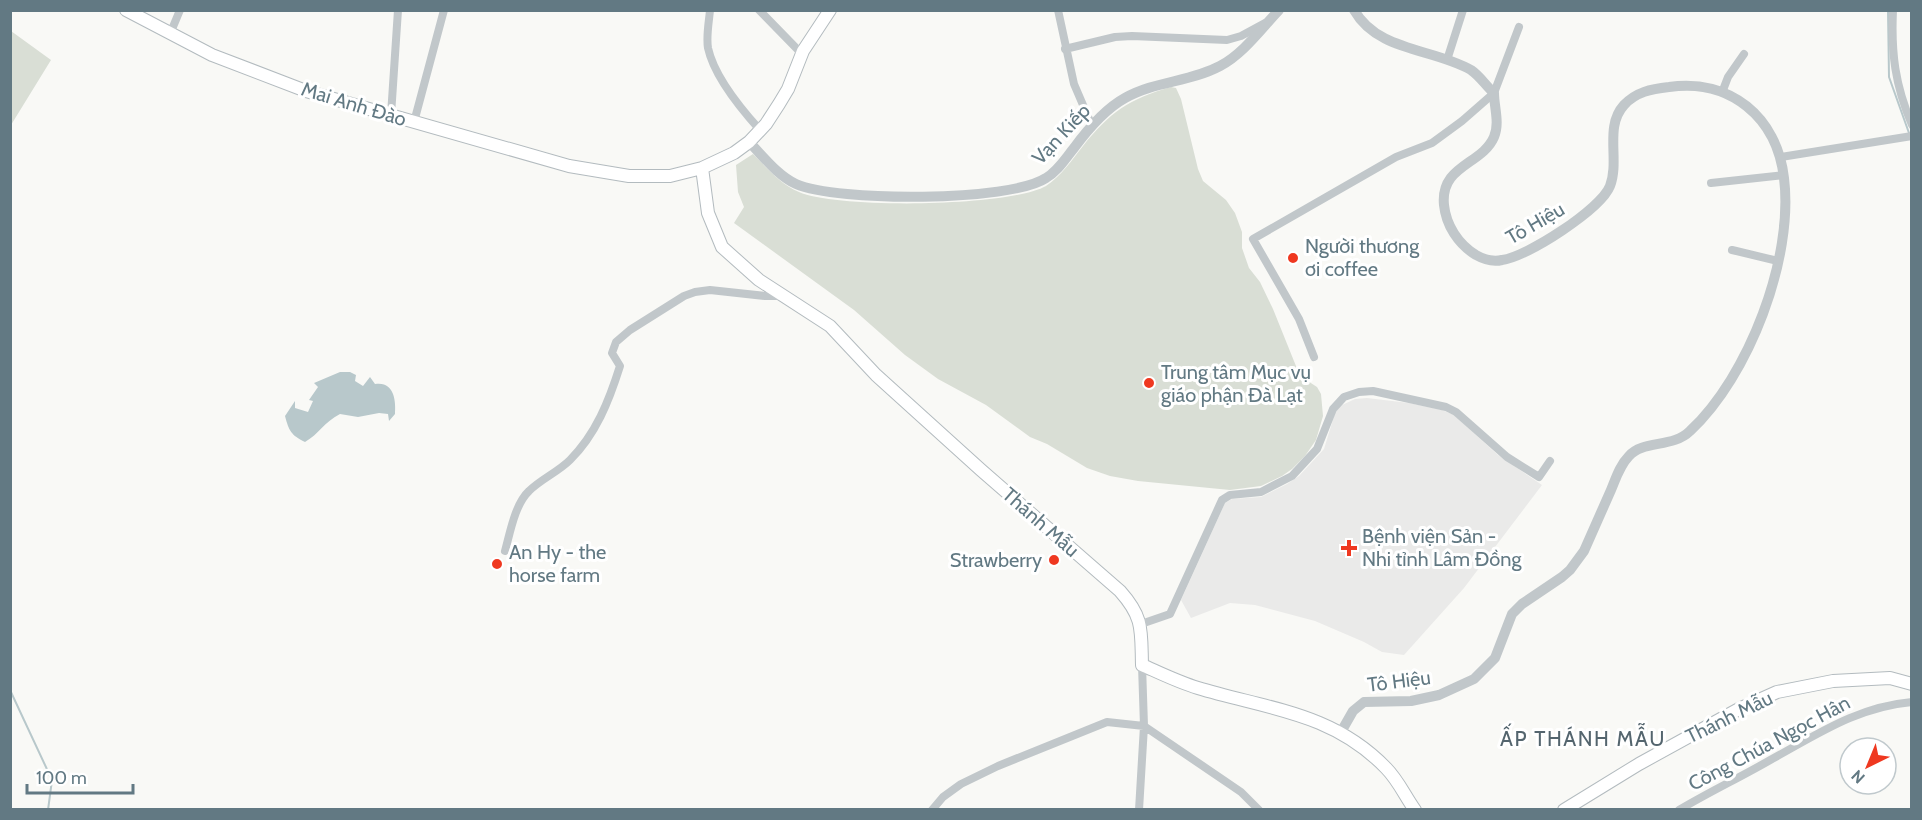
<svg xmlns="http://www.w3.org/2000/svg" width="1922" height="820" viewBox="0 0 1922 820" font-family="Cabin,sans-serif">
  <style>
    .built { fill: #eaeae9 }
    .green { fill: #d9ded5 }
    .water { fill: #b8c8cb }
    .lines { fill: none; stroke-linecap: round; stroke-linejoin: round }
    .stream { stroke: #b8c8cb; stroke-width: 2 }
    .secondary-casing { stroke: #b3bbbf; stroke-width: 14 }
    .minor { stroke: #c1c7ca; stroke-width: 8 }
    .tertiary { stroke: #c1c7ca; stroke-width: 10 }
    .secondary { stroke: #fff; stroke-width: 12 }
    .poi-dot { fill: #ef3820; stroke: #fff; stroke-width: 2 }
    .labels { text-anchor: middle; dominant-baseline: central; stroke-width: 6; stroke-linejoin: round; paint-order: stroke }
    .street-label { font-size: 20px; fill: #627983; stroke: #fff }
    .poi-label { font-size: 20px; fill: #627983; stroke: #fff; text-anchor: start }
    .neighbourhood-label { font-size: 21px; letter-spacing: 1.5px; fill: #54656e; stroke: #fff }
  </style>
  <rect width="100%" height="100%" fill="#f9f9f6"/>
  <!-- built -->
  <path class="built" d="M 1367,398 L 1409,403 L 1442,410 L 1454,415 L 1498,455 L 1542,485 L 1464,588 L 1404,655 L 1382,652 L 1364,642 L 1315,621 L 1255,605 L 1230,603 L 1191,618 L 1181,600 L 1225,503 L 1232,499 L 1261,497 L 1287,484 L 1299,476 L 1324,449 L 1335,413 L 1340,406 L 1355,399 Z"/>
  <!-- green -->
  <path class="green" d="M 11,31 L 51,60 L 11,125 Z
    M 1171,87 L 1176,88 L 1181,99 L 1198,169 L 1203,181 L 1226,200 L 1235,213 L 1242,232 L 1242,248 L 1249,268 L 1260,282 L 1273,309 L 1300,376 L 1317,387 L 1321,394 L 1323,416 L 1316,440 L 1305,456 L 1292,469 L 1282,476 L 1261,486 L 1230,490 L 1138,481 L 1110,476 L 1087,468 L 1047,444 L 1030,437 L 986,405 L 938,379 L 905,355 L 854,310 L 734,223 L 744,207 L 738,192 L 736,165 L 753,154 C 767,168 780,184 799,192 C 838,209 1009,207 1046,186 C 1061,176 1072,160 1083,146 C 1110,112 1129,99 1171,87 Z"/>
  <!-- water -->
  <path class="water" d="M 340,372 L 350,372 L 356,375 L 355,381 L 363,386 L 370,377 L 375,384 C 394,381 396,400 395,414 L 389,421 L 388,414 L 379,413 L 358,417 L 340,414 C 324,422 319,434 305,442 C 291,435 289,431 285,416 L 295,401 L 295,408 L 308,412 L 313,401 L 309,400 L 318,387 L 314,383 Z"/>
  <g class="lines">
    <!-- stream -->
    <path class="stream" d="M 1888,10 L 1889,77 L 1909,133
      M 10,690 L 52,780 L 48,810"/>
    <defs>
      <path id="secondary" d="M 126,10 L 212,55 L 306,91 L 569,166 L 629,176 L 670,176 L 702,168 L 734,153 L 749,142 L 766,124 L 779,104 L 788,89 L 803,51 L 830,10
        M 702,168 L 708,213 L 722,247 L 759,280 L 830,326 L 876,375 L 981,470 L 1120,591 C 1144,618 1141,630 1142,665 C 1160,673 1178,682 1198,688 C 1267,709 1332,712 1386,768 C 1398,780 1405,796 1415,810
        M 1564,810 L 1639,764 L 1739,709 L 1777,692 L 1833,681 L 1890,678 L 1912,684"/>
    </defs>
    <!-- secondary casing -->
    <use href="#secondary" class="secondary-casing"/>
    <!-- minor -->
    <path class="minor" d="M 710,10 C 709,22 706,36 708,48 C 714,76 741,109 760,130
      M 759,10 L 802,54
      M 1058,10 L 1074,84 L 1092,126
      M 1893,10 C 1891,53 1895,85 1912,125
      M 170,34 L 180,10
      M 1065,49 L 1115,37 L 1132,36 L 1227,40 L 1241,36 L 1265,23
      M 1447,60 L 1463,10
      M 1723,90 L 1728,77 L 1744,54
      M 391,115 L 398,10
      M 414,122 L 444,10
      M 1781,157 L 1912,136
      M 1711,183 L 1784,175
      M 1732,250 L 1778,261
      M 1314,357 L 1299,319 L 1253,239 L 1396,157 L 1432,143 L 1462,121 L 1494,93 L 1519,27
      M 505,551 C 510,533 515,504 529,491 C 541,479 558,472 570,460 C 596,434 609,401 620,366 L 612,353 L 616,342 L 630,330 L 684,296 L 695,292 L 710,290 L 765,296 L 782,296
      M 1141,624 L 1170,614 L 1222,500 L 1230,495 L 1261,492 L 1292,476 L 1317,449 L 1333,409 L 1344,397 L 1359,392 L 1373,391 L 1446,407 L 1456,412 L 1507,457 L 1539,477 L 1550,461
      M 932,810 L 943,797 L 961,784 L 998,766 L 1107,722 L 1144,726 L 1241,792 L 1259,810
      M 1139,810 L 1144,726 L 1142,665
      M 1679,810 C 1709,792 1741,777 1772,759 C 1818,734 1857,707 1912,702"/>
    <!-- tertiary -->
    <path class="tertiary" d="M 749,142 C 763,156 778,176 796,184 C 837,202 1010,202 1046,178 C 1058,171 1065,159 1074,148 C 1088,129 1105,109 1125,98 C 1155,81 1190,82 1220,66 C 1243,54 1261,29 1279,10
      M 1341,732 L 1353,711 L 1364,702 L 1411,701 L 1439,695 L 1474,679 L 1495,658 L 1512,614 L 1522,604 L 1562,577 L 1570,570 L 1584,551 C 1593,531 1602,510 1611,490 C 1616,478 1620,465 1629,456 C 1643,440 1673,448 1690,431 C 1749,376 1794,258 1784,178 C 1777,117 1730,78 1669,87 C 1651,89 1636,92 1624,105 C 1604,127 1620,160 1610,186 C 1601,209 1527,257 1502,260 C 1493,262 1483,259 1476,255 C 1458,244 1446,225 1444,205 C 1440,165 1482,165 1494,137 C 1500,123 1494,107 1494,93 C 1486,86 1480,76 1471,70 C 1433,48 1378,52 1354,10"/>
    <!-- secondary -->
    <use href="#secondary" class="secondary"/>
  </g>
  <!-- markers -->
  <g class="poi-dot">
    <circle cx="1293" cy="258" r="6"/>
    <circle cx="1149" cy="383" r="6"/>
    <path d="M1346 539h6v6h6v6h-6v6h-6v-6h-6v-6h6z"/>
    <circle cx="1054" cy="560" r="6"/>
    <circle cx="497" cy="564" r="6"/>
  </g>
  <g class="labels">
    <!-- street labels -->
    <g class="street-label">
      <text transform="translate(354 104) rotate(17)">Mai Anh Đào</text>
      <text transform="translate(1061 134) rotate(-47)">Vạn Kiếp</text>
      <text transform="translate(1535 223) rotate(-30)">Tô Hiệu</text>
      <text transform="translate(1041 522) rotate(41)">Thánh Mẫu</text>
      <text transform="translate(1399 681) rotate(-7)">Tô Hiệu</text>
      <text transform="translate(1729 717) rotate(-26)">Thánh Mẫu</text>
      <text transform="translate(1769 743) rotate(-28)">Công Chúa Ngọc Hân</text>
    </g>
    <!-- poi labels -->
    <g class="poi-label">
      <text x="1305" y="246">Người thương<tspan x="1305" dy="23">ơi coffee</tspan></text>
      <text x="1161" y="372">Trung tâm Mục vụ<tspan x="1161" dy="23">giáo phận Đà Lạt</tspan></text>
      <text x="1362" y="536">Bệnh viện Sản -<tspan x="1362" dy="23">Nhi tỉnh Lâm Đồng</tspan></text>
      <text x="509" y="552">An Hy - the<tspan x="509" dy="23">horse farm</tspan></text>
      <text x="1042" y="560" text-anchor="end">Strawberry</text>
    </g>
    <!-- neighbourhood labels -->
    <g class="neighbourhood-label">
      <text x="1583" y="738">ẤP THÁNH MẪU</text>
    </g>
  </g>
  <!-- border -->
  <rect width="1922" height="820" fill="none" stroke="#627983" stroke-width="24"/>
  <!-- north arrow -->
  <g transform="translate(1868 766) rotate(223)"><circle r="28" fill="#ffffff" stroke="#c0c9cd" stroke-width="1.5"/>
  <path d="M0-4.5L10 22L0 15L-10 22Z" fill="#ef3820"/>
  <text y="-9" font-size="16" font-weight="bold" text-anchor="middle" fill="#627983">N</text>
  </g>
  <!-- scale -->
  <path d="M27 784v9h106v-9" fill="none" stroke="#627983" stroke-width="3"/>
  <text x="36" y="784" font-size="18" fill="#627983" stroke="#ffffff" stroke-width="4.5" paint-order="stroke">100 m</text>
</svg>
